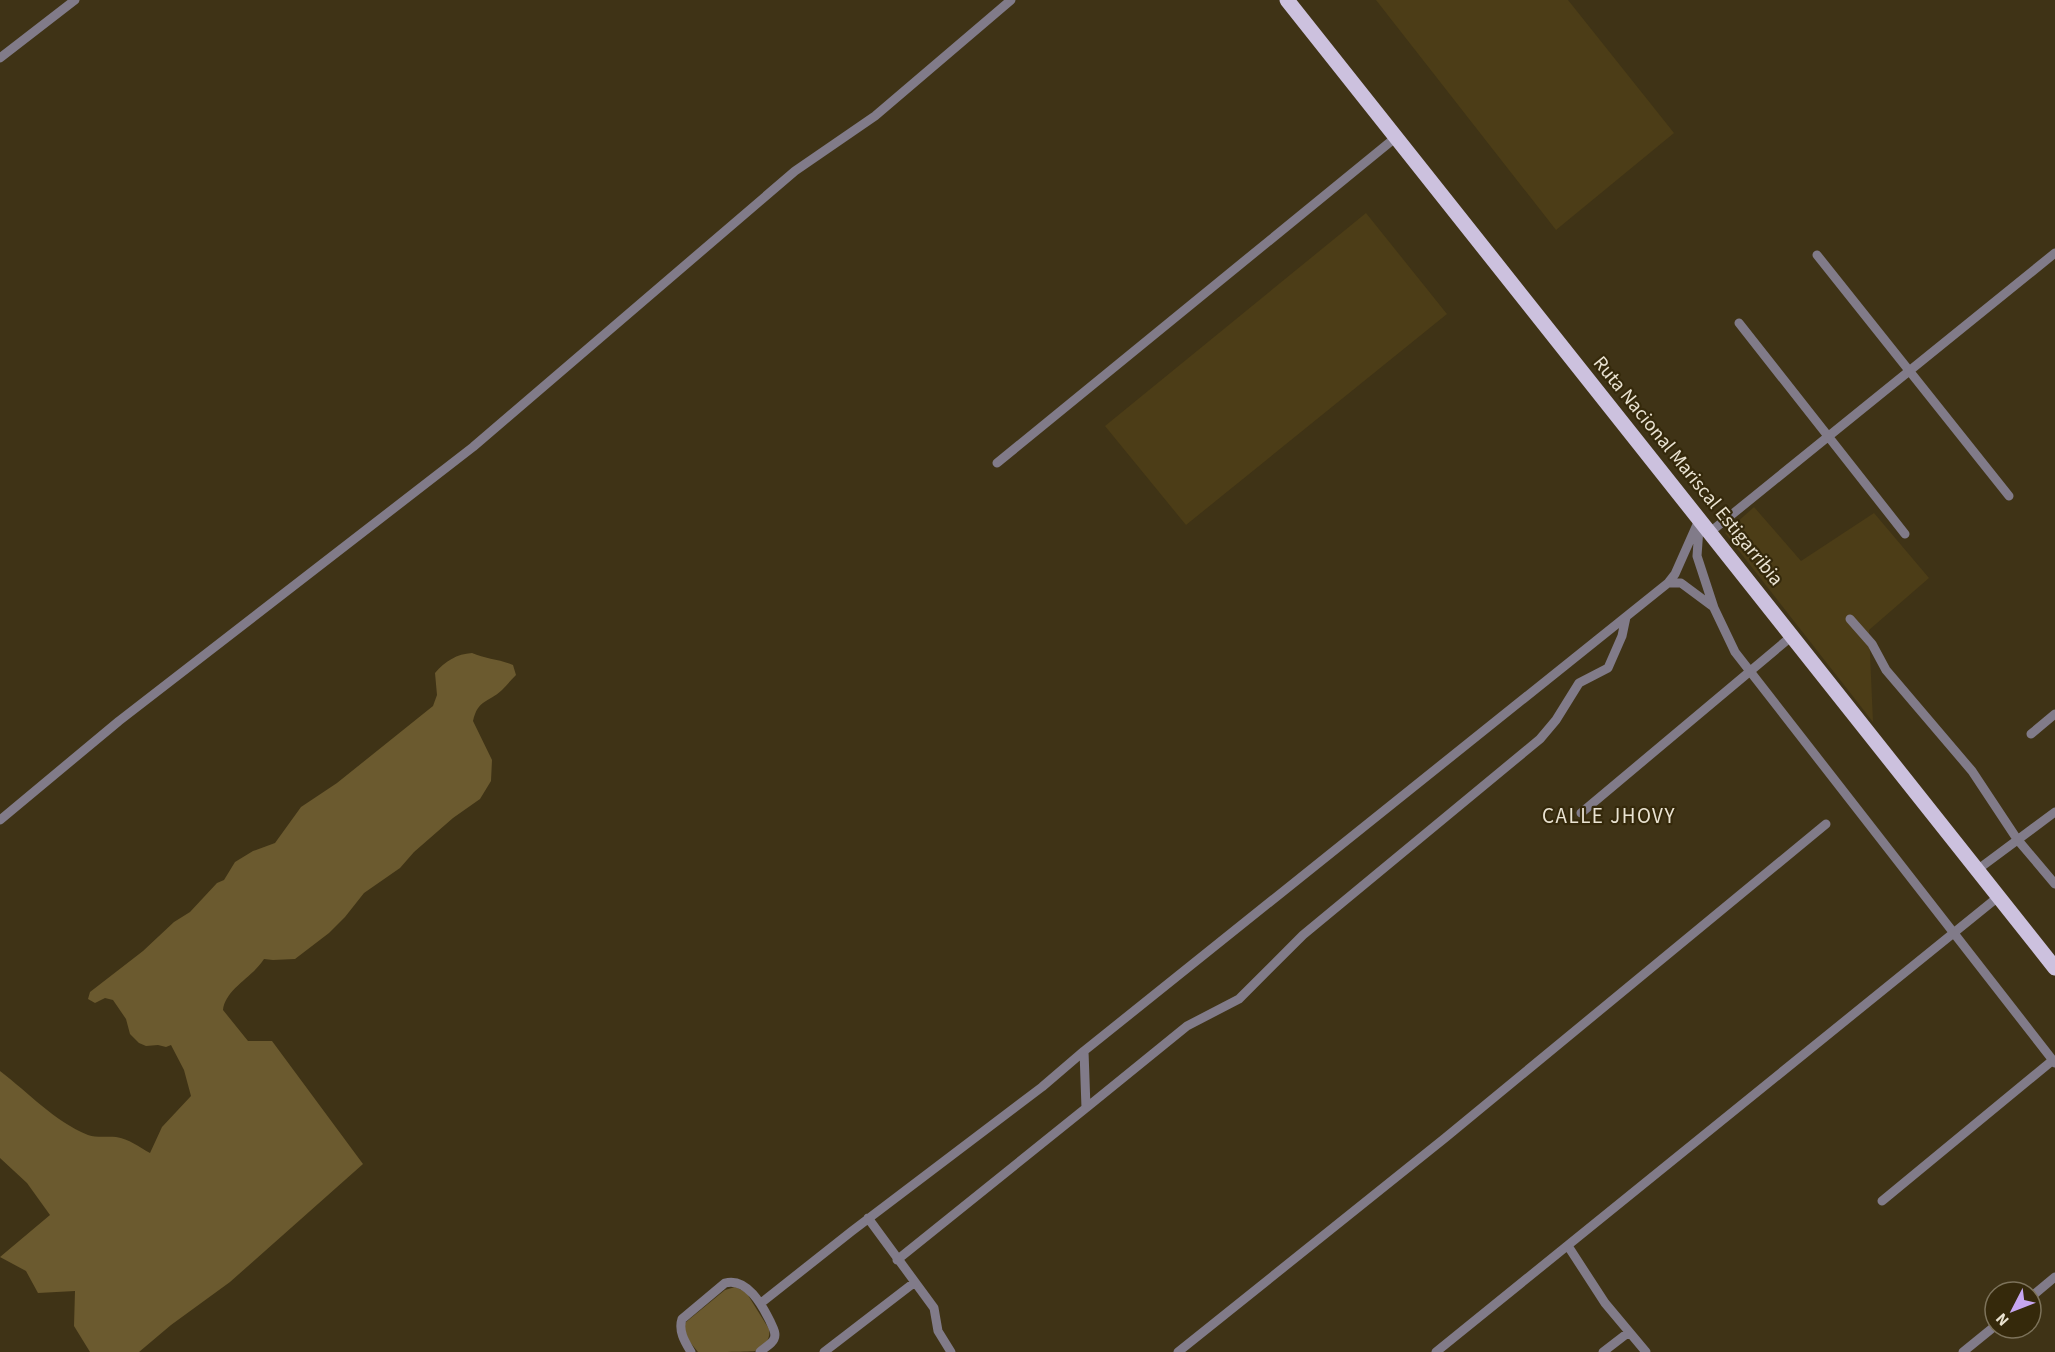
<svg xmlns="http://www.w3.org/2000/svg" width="2055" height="1352" viewBox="0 0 2055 1352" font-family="'Source Sans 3',sans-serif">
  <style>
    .built { fill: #4c3d17 }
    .green { fill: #6b5a2f }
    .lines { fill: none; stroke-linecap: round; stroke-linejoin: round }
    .minor { stroke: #817b89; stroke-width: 9 }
    .primary { stroke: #ccc1de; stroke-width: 15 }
    .labels { text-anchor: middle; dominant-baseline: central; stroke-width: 4.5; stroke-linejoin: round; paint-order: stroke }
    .street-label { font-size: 20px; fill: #eae3d2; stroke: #35290b }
    .neighbourhood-label { font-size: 21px; letter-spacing: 1.5px; fill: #eae3d2; stroke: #35290b }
  </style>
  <rect width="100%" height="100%" fill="#3f3316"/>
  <!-- built -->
  <path class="built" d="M 1376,0 L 1568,0 L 1674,133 L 1556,230 Z
    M 1366,213 L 1447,314 L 1186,525 L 1105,426 Z
    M 1754,507 L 1801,561 L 1874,513 L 1929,578 L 1869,630 L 1873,722 L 1725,533 Z"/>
  <!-- green -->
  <path class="green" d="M 472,653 C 485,659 499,659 513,665 L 516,675 C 511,680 507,685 502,690 C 488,703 478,699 473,721 L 492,760 L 491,781 L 480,799 L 453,818 L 414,852 L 400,868 L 364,893 L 345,917 L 329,933 L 295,959 L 273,960 L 264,959 C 253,977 225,989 223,1010 L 248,1041 L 272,1041 L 363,1164 L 230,1282 L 171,1325 L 139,1352 L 90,1352 L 74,1326 L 75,1291 L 38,1293 L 26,1271 L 0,1257 L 50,1215 L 27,1183 L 0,1158 L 0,1071 C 29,1093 54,1121 88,1135 C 97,1138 107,1136 116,1137 C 129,1139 139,1147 150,1153 L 162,1127 L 191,1096 L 184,1070 L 171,1045 L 166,1047 L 158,1045 L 146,1046 L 139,1043 L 130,1034 L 126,1019 L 113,1000 L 105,998 L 95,1003 L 88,999 L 90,992 L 143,951 L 174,922 L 190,912 L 217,883 L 224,880 L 235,862 L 253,851 L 275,843 L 301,807 L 337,783 L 433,706 L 437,695 L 435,673 C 445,661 457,654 472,653 Z
    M 735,1287 L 746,1292 L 769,1329 C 771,1339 764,1348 755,1351 C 746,1352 709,1352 698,1352 L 685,1336 L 683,1328 L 686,1322 L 725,1290 Z"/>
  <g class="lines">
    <!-- minor -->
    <path class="minor" d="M 0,58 L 75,0
      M 1817,255 L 2009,496
      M 1739,323 L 1905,534
      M 997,463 L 1395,138
      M 1699,528 L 1697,556 L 1714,608 L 1735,652 L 2055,1063
      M 1709,533 L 2055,253
      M 1668,583 L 1681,583 L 1712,606
      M 1850,619 L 1872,644 L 1886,670 L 1972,771 L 2017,839 L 2055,884
      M 2031,734 L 2055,714
      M 1581,813 L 1792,636
      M 0,820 L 119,721 L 473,447 L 795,171 L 875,116 L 1011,0
      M 1977,870 L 2055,812
      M 1086,1108 L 1187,1026 L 1239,999 L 1303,935 L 1540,739 L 1556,720 L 1579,683 L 1608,668 L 1622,636 L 1626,617
      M 1882,1201 L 2053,1060
      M 868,1218 L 934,1308 L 938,1331 L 951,1352
      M 1568,1246 L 1605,1303 L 1646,1352
      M 897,1260 L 1086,1108 L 1084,1051
      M 2031,1297 L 2055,1277
      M 761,1303 L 852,1231 L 1042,1087 L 1084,1051 L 1668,583 L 1675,574 L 1699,520
      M 691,1352 C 685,1342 678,1331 682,1319 L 725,1283 C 747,1277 762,1305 770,1321 C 772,1326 777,1333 774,1339 C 772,1344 764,1348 760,1352
      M 824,1352 L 915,1282
      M 1178,1352 L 1445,1138 L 1826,824
      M 1436,1352 L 1998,897
      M 1603,1352 L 1629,1332
      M 1963,1352 L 1995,1326"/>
    <!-- primary -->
    <path class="primary" d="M 1287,0 L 2055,968"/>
  </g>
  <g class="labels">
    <!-- street labels -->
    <g class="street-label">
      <text transform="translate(1688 471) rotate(51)">Ruta Nacional Mariscal Estigarribia</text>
    </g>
    <!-- neighbourhood labels -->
    <g class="neighbourhood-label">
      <text x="1609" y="816">CALLE JHOVY</text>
    </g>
  </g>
  <!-- north arrow -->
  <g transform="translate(2013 1310) rotate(228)"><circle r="28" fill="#35290b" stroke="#7d735b" stroke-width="1.5"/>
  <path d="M0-4.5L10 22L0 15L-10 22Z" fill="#c6a6f0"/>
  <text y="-9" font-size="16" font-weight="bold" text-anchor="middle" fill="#eae3d2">N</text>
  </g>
</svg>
